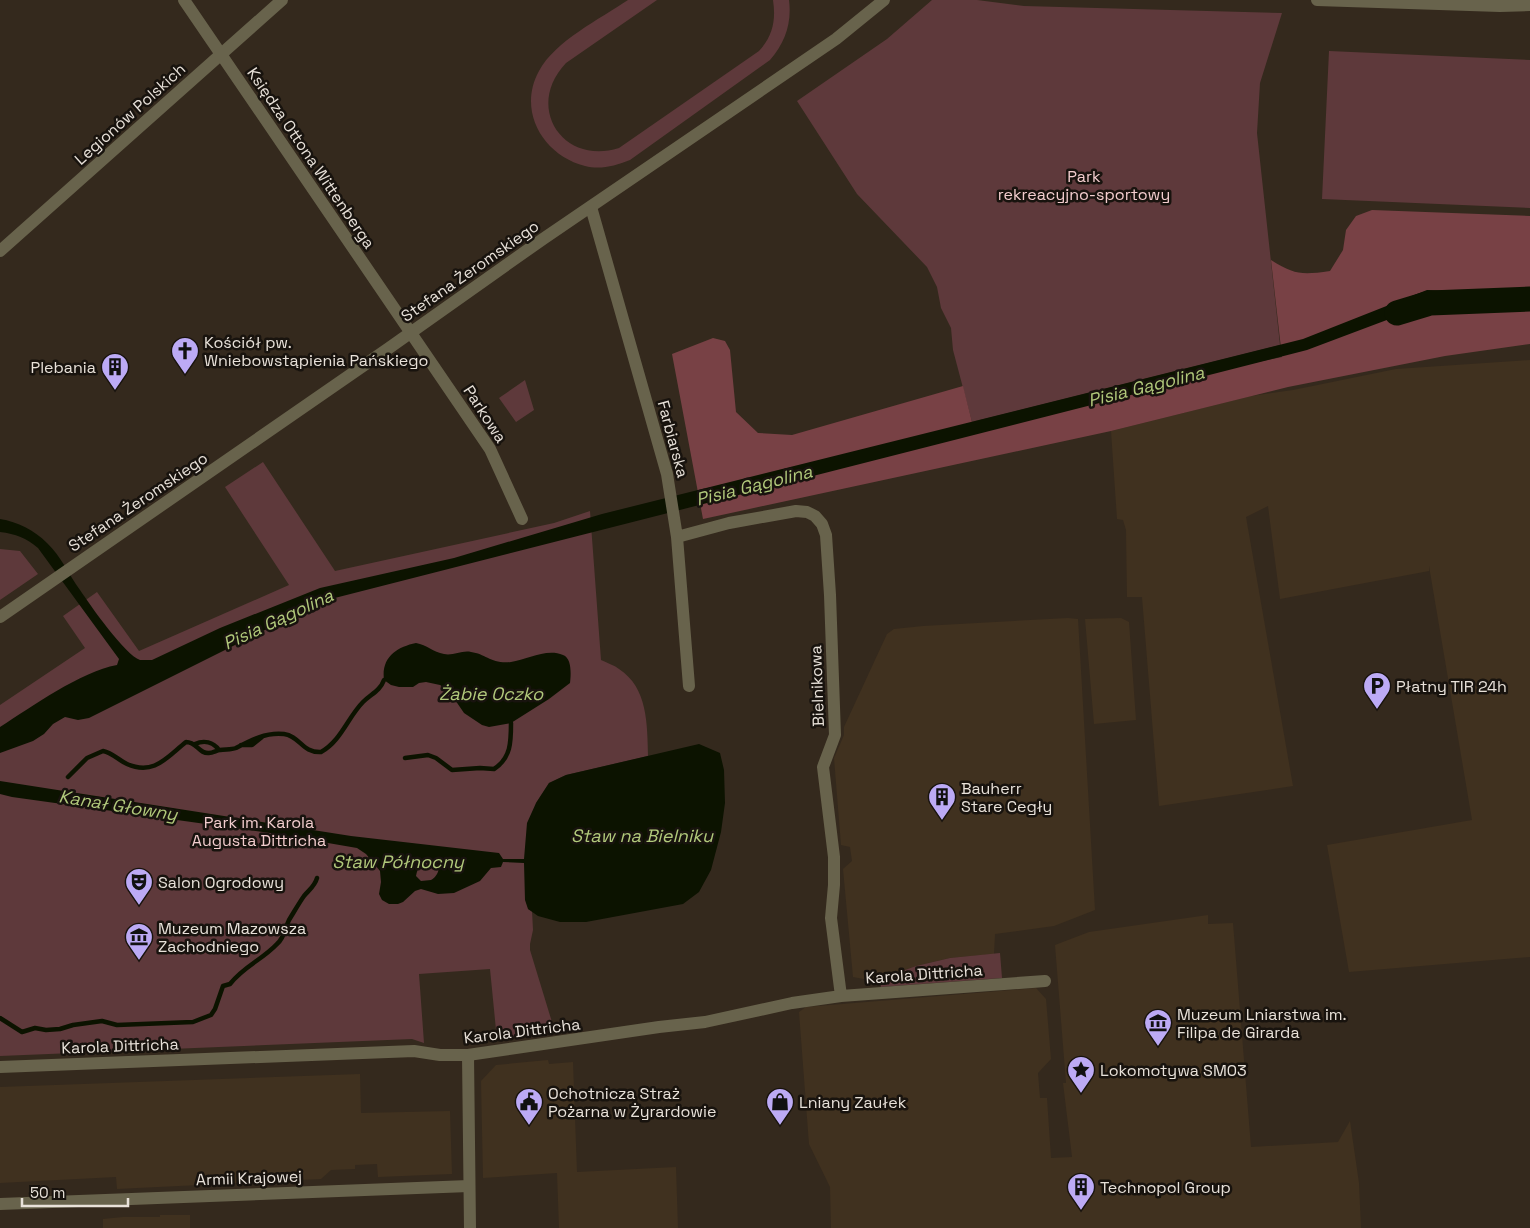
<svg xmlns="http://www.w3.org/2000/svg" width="1530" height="1228" viewBox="0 0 1530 1228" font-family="'Space Grotesk',sans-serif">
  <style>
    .built { fill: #40311f }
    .green { fill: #5e393b }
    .forest { fill: #784145 }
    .water { fill: #0c1300; fill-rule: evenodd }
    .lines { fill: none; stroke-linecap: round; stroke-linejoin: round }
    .stream { stroke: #0c1300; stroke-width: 4.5 }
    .river { stroke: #0c1300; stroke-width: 25 }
    .minor { stroke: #68634c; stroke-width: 12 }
    .labels { text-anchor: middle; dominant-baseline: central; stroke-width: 5; stroke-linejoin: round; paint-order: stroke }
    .street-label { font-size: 16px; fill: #e8e1d9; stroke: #18130e }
    .park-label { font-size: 16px; fill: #f3cdce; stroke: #18130e }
    .poi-label { font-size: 16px; fill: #e8e1d9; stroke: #18130e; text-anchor: start }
    .water-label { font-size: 18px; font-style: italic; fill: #b1c97b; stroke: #18130e }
  </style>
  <rect width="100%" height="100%" fill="#34291d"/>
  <!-- built -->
  <path class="built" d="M 1530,360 L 1530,957 L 1349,972 L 1327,845 L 1472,820 L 1429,566 L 1429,571 L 1280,599 L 1268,506 L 1246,517 L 1293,786 L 1159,806 L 1142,597 L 1127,597 L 1126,530 L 1123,520 L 1117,519 L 1111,431 L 1251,396 L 1293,390 L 1396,369 Z
    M 1068,618 L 1078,619 L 1095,910 L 1054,926 L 995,934 L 994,954 L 950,958 L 916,966 L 880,979 L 869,980 L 853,977 L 843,869 L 852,861 L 850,847 L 841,845 L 834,758 L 844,735 L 844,727 L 887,634 L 894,629 L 923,626 Z
    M 1121,618 L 1129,622 L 1136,720 L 1094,724 L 1085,619 Z
    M 1208,915 L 1208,924 L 1233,923 L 1251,1147 L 1338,1142 L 1350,1121 L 1359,1183 L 1361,1228 L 831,1228 L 830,1187 L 809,1144 L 799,1012 L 806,1007 L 1036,988 L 1046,999 L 1051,1059 L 1038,1073 L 1040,1098 L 1047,1098 L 1051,1158 L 1072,1157 L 1063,1083 L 1066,1083 L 1055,945 L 1089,932 Z
    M 548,1060 L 549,1064 L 573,1062 L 577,1172 L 676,1167 L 678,1228 L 559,1228 L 557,1173 L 483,1178 L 481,1081 L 496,1065 Z
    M 360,1074 L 361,1113 L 450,1111 L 452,1174 L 378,1177 L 377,1164 L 355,1165 L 355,1169 L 331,1170 L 321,1179 L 117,1189 L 116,1177 L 0,1183 L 0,1087 Z
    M 160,1215 L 190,1215 L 190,1228 L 103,1228 L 103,1219 L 123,1217 L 160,1217 Z"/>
  <!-- green -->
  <path class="green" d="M 628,0 L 657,0 L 566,63 C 524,107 563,166 619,148 L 759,51 C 773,36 776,20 773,0 L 789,0 C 792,23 785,43 770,60 L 630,160 C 615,166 600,170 585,166 C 543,155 517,111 539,71 C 555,41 600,19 628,0 Z
    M 932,0 L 977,0 L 1024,6 L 1282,13 L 1260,83 L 1257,133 L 1280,345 L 972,422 L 953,350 L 951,328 L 941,308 L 937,287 L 927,267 L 857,194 L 797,101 L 887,39 Z
    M 1329,51 L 1530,60 L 1530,208 L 1322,199 Z
    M 525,380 L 534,410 L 516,422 L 499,398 Z
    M 263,462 L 335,571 L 554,523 L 590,511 L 601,660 C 607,663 614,665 619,669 C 648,688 647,724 648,756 L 566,775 L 549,783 L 536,803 L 528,909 L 532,911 L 533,930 L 530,944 L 530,950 L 555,1032 L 497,1040 L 490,969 L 419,974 L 424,1043 L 412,1039 L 0,1056 L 0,705 L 85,648 L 63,616 L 97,592 L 139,651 L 289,585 L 225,487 Z
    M 0,549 L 20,551 L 38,574 L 0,600 Z
    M 1000,953 L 1002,978 L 881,987 L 880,979 L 916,966 L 950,958 Z"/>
  <!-- forest -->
  <path class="forest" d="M 1372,210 L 1530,216 L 1530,344 L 1445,356 L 1288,387 L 1111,431 L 703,519 L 672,354 L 713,338 L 725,341 L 730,350 L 736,412 L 758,433 L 792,435 L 963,386 L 972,422 L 1282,357 L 1271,260 C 1295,275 1302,275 1330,271 L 1343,250 L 1346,230 L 1356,216 Z"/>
  <!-- water -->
  <path class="water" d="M 1427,290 L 1530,294 L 1530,304 L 1432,303 L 1307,350 L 323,601 L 89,718 L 78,720 L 65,717 L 53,724 L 44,734 L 33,741 L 0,753 L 0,727 C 33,706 80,672 117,665 L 119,659 L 38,548 C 26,538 16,534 0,532 L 0,519 C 18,522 34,530 47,543 C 61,556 69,575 80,590 C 90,605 125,655 140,660 C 144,660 148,660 152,660 L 220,628 L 320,588 L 454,558 L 602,514 L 1303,339 Z
    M 416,643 C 427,645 433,652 444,654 C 453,656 462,650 471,652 C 486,654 491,664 511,662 C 527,660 546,648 563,655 C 572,658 571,675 570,683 L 549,699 L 511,723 L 489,727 L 482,725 L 464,713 L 449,691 L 440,685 L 426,682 L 419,683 L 413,687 L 399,687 L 391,685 L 384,680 C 381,657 397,647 416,643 Z
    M 699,744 L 720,753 L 724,770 L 725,803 L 721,832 L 711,870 L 699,892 L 683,904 L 586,922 L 560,922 L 538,916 L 528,909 L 525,900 L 524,863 L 503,862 L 501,867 L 491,868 L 480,881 L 454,893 L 438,894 L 421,889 L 415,891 L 403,902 L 398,904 L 389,904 L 382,900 L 379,894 L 381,882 L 380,871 L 366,854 L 357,848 L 270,833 L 12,797 L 0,794 L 0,781 L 351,836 L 499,853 L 503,859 L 524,859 L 527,823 L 536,803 L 549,783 L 566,775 ZM 428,860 C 442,861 441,874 431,880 L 421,881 L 416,876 C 418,867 420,863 428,860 Z"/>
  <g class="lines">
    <!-- stream -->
    <path class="stream" d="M 195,744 C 204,740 213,742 219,750
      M 241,745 L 252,745 L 262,737
      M 405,758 L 428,755 L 436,758 L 452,770 L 480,768 L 494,769 C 511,758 511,742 511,723
      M 68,777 L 87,758 L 103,751 C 113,753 118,760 127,764 C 154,776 167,757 186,742 C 197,742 199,754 209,753 C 213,753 217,750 220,750 C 225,749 231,750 236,748 C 251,740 266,732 284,734 C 300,736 302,753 321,752 C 341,741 348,717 363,702 C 371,694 380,691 384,680
      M 0,1018 L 22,1032 L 35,1028 L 46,1030 L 60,1029 L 73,1025 L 102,1021 L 117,1025 L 193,1022 L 211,1015 L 215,1009 L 223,986 L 230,984 C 244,966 262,960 277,944 C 285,937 285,928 289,920 C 294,912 299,903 304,896 C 309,890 315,886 317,878"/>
    <!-- river -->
    <path class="river" d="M 1397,313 L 1430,303 L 1530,299"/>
    <!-- minor -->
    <path class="minor" d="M 184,0 L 490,449 L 522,519
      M 1317,0 L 1500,6 L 1530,5
      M 591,207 L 667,474 L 677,537 L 689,686
      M 0,251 L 282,0
      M 677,537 L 729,523 L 796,511 L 807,512 L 815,516 L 822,524 L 826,535 L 830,595 L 835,735 L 823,767 L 834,857 L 834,885 L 831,918 L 841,996
      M 0,617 L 389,348 L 543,239 L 836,39 L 884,0
      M 468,1055 L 470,1228
      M 0,1067 L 414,1051 L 440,1055 L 468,1055 L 659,1027 L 705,1022 L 792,1003 L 841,996 L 1045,981
      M 0,1204 L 469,1186"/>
  </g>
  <!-- icons -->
  <defs>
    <symbol id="church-pin" viewBox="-11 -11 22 30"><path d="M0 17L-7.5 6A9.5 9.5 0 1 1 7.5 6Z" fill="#bcaaf5" stroke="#18130e"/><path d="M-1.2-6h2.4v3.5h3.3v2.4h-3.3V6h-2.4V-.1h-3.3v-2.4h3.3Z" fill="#111"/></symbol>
    <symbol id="building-pin" viewBox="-11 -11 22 30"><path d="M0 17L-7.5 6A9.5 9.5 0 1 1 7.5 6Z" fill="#bcaaf5" stroke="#18130e"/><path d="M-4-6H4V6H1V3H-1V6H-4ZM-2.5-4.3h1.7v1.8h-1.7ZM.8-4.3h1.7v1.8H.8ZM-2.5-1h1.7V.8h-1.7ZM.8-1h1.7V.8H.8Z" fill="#111"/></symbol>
    <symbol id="parking-pin" viewBox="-11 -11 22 30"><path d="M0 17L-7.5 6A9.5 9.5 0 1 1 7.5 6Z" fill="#bcaaf5" stroke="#18130e"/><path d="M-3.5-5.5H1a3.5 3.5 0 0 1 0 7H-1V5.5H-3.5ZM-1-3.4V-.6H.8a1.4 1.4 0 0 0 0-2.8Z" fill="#111"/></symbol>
    <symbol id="theatre-pin" viewBox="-11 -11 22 30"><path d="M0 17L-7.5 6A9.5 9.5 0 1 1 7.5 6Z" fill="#bcaaf5" stroke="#18130e"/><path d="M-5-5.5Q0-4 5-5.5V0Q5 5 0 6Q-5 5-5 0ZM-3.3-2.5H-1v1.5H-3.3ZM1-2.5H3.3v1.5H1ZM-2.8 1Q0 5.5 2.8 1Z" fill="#111"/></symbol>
    <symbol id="museum-pin" viewBox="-11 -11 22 30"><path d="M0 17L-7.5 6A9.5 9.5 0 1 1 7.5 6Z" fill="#bcaaf5" stroke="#18130e"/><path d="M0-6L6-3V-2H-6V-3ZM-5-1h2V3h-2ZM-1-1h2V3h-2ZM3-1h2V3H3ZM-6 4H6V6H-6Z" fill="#111"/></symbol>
    <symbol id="sight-pin" viewBox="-11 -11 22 30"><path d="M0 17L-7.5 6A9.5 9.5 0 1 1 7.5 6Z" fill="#bcaaf5" stroke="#18130e"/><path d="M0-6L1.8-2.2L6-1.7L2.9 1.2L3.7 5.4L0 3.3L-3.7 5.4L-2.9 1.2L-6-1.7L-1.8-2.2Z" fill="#111"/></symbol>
    <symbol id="civic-pin" viewBox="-11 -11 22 30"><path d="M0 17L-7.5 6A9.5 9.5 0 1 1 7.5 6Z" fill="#bcaaf5" stroke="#18130e"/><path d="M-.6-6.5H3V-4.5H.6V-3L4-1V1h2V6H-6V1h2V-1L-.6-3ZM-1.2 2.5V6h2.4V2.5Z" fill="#111"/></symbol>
    <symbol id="shop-pin" viewBox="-11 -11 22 30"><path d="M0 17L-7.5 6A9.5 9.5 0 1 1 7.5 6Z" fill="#bcaaf5" stroke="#18130e"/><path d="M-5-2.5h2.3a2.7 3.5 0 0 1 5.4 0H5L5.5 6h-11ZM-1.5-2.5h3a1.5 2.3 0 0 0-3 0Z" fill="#111"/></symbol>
  </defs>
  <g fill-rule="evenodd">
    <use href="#church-pin" x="169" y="335" width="32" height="43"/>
    <use href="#building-pin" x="99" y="351" width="32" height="43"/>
    <use href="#parking-pin" x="1361" y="670" width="32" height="43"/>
    <use href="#building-pin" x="926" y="781" width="32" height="43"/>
    <use href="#theatre-pin" x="123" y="866" width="32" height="43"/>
    <use href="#museum-pin" x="123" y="921" width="32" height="43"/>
    <use href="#museum-pin" x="1142" y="1007" width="32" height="43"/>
    <use href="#sight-pin" x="1065" y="1054" width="32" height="43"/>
    <use href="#civic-pin" x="513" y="1086" width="32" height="43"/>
    <use href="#shop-pin" x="764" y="1086" width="32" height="43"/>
    <use href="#building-pin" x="1065" y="1171" width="32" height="43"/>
  </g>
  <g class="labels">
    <!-- street labels -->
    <g class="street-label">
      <text transform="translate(130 114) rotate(-42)">Legionów Polskich</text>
      <text transform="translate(311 158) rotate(56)">Księdza Ottona Wittenberga</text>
      <text transform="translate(470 271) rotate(-35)">Stefana Żeromskiego</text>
      <text transform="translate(485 414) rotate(57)">Parkowa</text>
      <text transform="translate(673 439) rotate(75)">Farbiarska</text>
      <text transform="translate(138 502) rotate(-34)">Stefana Żeromskiego</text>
      <text transform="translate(817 686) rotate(-92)">Bielnikowa</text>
      <text transform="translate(924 974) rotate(-4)">Karola Dittricha</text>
      <text transform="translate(522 1031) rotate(-7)">Karola Dittricha</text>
      <text transform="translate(120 1046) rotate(-2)">Karola Dittricha</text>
      <text transform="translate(249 1178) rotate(-2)">Armii Krajowej</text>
    </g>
    <!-- park labels -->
    <g class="park-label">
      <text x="1084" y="176">Park<tspan x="1084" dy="18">rekreacyjno-sportowy</tspan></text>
      <text x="259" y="822">Park im. Karola<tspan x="259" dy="18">Augusta Dittricha</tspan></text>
    </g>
    <!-- poi labels -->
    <g class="poi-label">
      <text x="204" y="342">Kościół pw.<tspan x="204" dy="18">Wniebowstąpienia Pańskiego</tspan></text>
      <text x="96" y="367" text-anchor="end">Plebania</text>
      <text x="1396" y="686">Płatny TIR 24h</text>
      <text x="961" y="788">Bauherr<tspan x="961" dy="18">Stare Cegły</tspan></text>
      <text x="158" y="882">Salon Ogrodowy</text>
      <text x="158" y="928">Muzeum Mazowsza<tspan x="158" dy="18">Zachodniego</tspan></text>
      <text x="1177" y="1014">Muzeum Lniarstwa im.<tspan x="1177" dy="18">Filipa de Girarda</tspan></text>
      <text x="1100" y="1070">Lokomotywa SM03</text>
      <text x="548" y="1093">Ochotnicza Straż<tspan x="548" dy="18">Pożarna w Żyrardowie</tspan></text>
      <text x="799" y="1102">Lniany Zaułek</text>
      <text x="1100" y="1187">Technopol Group</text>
    </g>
    <!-- water labels -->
    <g class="water-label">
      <text transform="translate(1146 386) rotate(-14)">Pisia Gągolina</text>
      <text transform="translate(754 485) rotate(-14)">Pisia Gągolina</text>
      <text transform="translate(278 619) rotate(-25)">Pisia Gągolina</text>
      <text x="491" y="693">Żabie Oczko</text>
      <text transform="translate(118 805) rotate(9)">Kanał Głowny</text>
      <text x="642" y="835">Staw na Bielniku</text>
      <text x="398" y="861">Staw Północny</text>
    </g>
  </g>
  <!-- scale -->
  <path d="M22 1198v8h106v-8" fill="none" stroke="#e8e1d9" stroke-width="2.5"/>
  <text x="30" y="1198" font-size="15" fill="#e8e1d9" stroke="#18130e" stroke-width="4" paint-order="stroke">50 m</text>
</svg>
